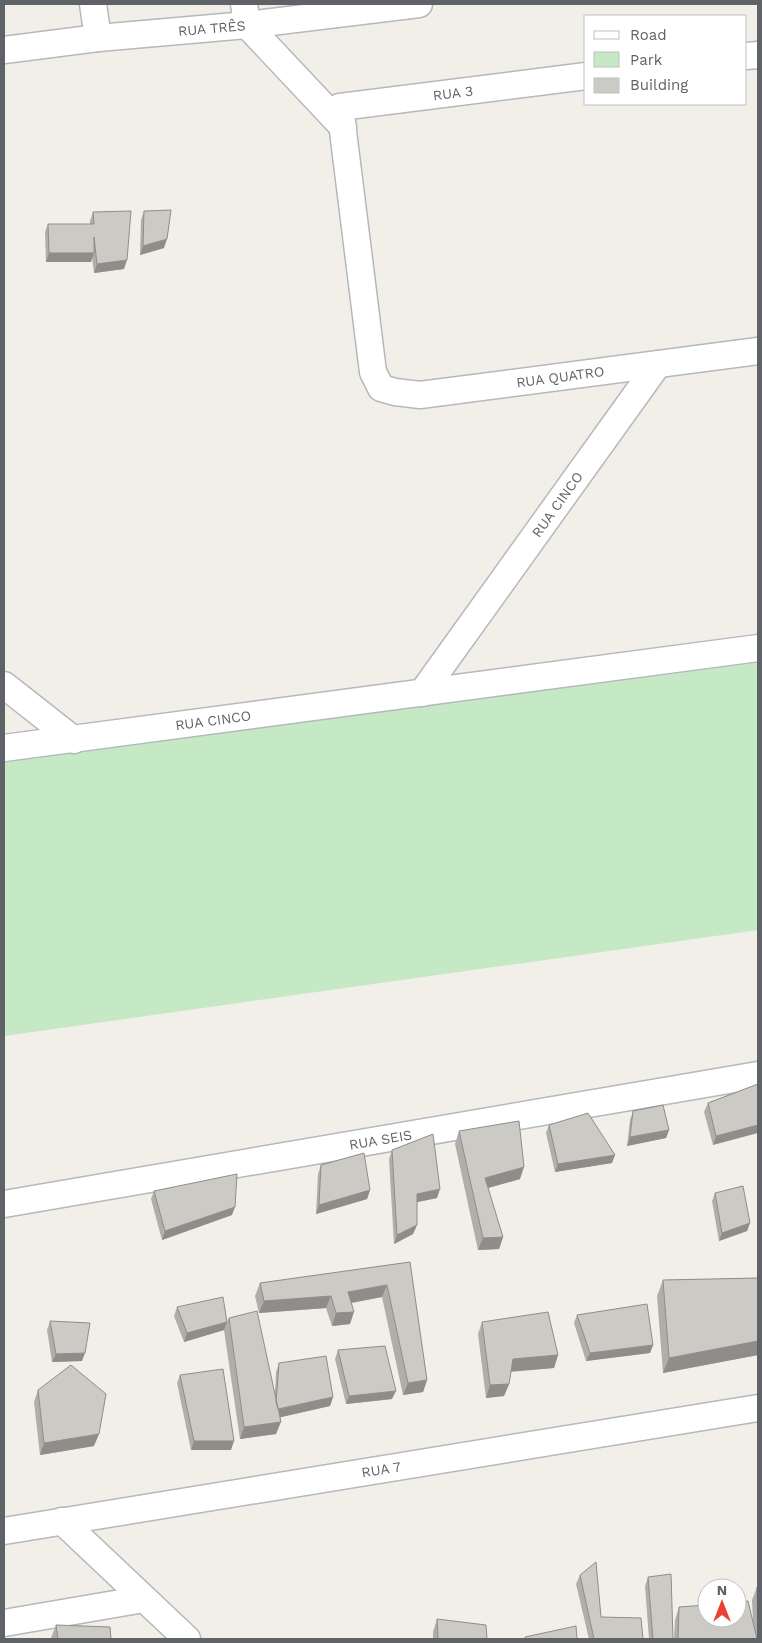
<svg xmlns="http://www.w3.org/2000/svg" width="762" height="1643" viewBox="0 0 762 1643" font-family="'Work Sans',sans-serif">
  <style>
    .green { fill: #c5e8c5 }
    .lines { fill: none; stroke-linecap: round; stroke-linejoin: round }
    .minor-casing { stroke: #b5b8bc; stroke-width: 29 }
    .minor { stroke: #fff; stroke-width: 26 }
    .wall { fill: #afaea9 }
    .shaded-wall { fill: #8f8d8a }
    .building { fill: #cccac5; stroke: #8f8d8a }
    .labels { text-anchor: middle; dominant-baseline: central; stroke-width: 4; stroke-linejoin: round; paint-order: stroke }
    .street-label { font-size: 14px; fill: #5f6368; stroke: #fff }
  </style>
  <rect width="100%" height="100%" fill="#f1efe8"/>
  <!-- green -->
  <path class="green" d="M 758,655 L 758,930 L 4,1036 L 4,743 Z"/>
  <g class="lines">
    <defs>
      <g id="minor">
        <path d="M 93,4 L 98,38"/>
        <path d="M 244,4 L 247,25 L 343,127"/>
        <path id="s1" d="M 4,50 L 98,38 L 247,25 L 419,4"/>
        <path d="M 746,56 L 758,55"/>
        <path id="s2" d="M 586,76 L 340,107 L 373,372 L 381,388 L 395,392 L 420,395 L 758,351"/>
        <path d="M 4,685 L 74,740"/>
        <path id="s3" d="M 422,693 L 658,364"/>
        <path id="s4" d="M 4,748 L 758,648"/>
        <path id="s5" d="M 4,1204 L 758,1075"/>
        <path d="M 62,1521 L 187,1639"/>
        <path id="s6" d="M 4,1531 L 758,1408"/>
        <path d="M 4,1623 L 144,1599"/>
      </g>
    </defs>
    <!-- minor casing -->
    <use href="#minor" class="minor-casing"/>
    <!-- minor -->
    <use href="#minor" class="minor"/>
  </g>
  <!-- wall -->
  <path class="wall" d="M 144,211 L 164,248 L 140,255 L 141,220 Z
    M 93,212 L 124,269 L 94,273 L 92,257 L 91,262 L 46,262 L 45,232 L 48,224 L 90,224 L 90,221 Z
    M 758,1084 L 713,1145 L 704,1112 L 708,1103 Z
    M 633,1111 L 669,1130 L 666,1138 L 627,1146 L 630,1120 Z
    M 549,1125 L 612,1163 L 555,1172 L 546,1133 Z
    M 459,1131 L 520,1179 L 488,1188 L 503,1237 L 499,1249 L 478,1250 L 455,1144 Z
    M 392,1150 L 437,1198 L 417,1202 L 417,1225 L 413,1234 L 394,1244 L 389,1159 Z
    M 321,1165 L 370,1190 L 367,1199 L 316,1214 L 318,1174 Z
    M 154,1191 L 232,1215 L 162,1240 L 151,1199 Z
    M 715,1193 L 750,1223 L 747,1231 L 719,1241 L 712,1201 Z
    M 410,1262 L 427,1380 L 423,1392 L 403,1395 L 382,1297 L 352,1303 L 350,1324 L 332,1326 L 326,1308 L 259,1313 L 255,1296 L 260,1283 Z
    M 758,1278 L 758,1355 L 663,1373 L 657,1296 L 663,1280 Z
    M 177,1307 L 227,1322 L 229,1318 L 275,1393 L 276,1372 L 279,1363 L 333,1397 L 330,1406 L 280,1417 L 276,1434 L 240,1439 L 224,1330 L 184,1342 L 174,1316 Z
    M 577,1315 L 653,1345 L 650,1353 L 586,1361 L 574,1323 Z
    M 50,1321 L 82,1361 L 52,1362 L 47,1330 Z
    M 482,1322 L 558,1355 L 554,1368 L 511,1371 L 509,1384 L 504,1396 L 486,1398 L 478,1334 Z
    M 338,1350 L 392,1399 L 346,1404 L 335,1359 Z
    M 180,1375 L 231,1450 L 191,1450 L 177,1383 Z
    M 38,1390 L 94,1446 L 40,1455 L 34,1402 Z
    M 580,1575 L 601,1617 L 643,1639 L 589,1639 L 576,1584 Z
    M 648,1577 L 673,1639 L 649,1639 L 645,1586 Z
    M 757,1587 L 758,1639 L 674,1639 L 675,1620 L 679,1607 L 753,1622 L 752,1600 Z
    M 437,1619 L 487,1639 L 433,1639 L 433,1632 Z
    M 56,1625 L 111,1639 L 51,1639 L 51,1638 Z"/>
  <!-- shaded-wall -->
  <path class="shaded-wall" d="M 167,239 L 164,248 L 140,255 L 143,246 Z
    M 49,253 L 94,253 L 91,262 L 46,262 Z
    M 127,260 L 124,269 L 94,273 L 97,264 Z
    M 758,1125 L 758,1133 L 713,1145 L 716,1136 Z
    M 669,1130 L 666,1138 L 627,1146 L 630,1137 Z
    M 615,1155 L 612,1163 L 555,1172 L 558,1164 Z
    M 524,1167 L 520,1179 L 481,1190 L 485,1178 Z
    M 440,1189 L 437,1198 L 413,1203 L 417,1194 Z
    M 370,1190 L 367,1199 L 316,1214 L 319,1205 Z
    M 235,1207 L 232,1215 L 162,1240 L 165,1231 Z
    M 750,1223 L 747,1231 L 719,1241 L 722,1233 Z
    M 417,1225 L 413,1234 L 394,1244 L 397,1235 Z
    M 503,1237 L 499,1249 L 478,1250 L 483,1238 Z
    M 387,1285 L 382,1297 L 344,1304 L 348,1292 Z
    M 331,1296 L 326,1308 L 259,1313 L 264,1301 Z
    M 354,1312 L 350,1324 L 332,1326 L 336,1313 Z
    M 227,1322 L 224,1330 L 184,1342 L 187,1333 Z
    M 758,1341 L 758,1355 L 663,1373 L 669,1358 Z
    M 653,1345 L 650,1353 L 586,1361 L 590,1353 Z
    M 85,1353 L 82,1361 L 52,1362 L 56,1354 Z
    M 558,1355 L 554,1368 L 509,1372 L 513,1359 Z
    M 427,1380 L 423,1392 L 403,1395 L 408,1383 Z
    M 509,1384 L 504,1396 L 486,1398 L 490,1385 Z
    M 396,1391 L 392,1399 L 346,1404 L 349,1396 Z
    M 333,1397 L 330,1406 L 273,1419 L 276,1410 Z
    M 281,1422 L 276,1434 L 240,1439 L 244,1427 Z
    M 99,1434 L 94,1446 L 40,1455 L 44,1443 Z
    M 194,1441 L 234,1441 L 231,1450 L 191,1450 Z"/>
  <!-- building -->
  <path class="building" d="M 171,210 L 167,239 L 143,246 L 144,211 Z
    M 131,211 L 127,260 L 97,264 L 94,237 L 94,253 L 49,253 L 48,224 L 94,224 L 93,212 Z
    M 758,1084 L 758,1125 L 716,1136 L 708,1103 Z
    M 663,1105 L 669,1130 L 630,1137 L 633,1111 Z
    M 588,1113 L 615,1155 L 558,1164 L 549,1125 Z
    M 519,1121 L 524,1167 L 485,1178 L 503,1237 L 483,1238 L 459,1131 Z
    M 433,1134 L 440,1189 L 417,1194 L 417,1225 L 397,1235 L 392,1150 Z
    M 364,1153 L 370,1190 L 319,1205 L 321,1165 Z
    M 237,1174 L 235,1207 L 165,1231 L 154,1191 Z
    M 743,1186 L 750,1223 L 722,1233 L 715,1193 Z
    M 410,1262 L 427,1380 L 408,1383 L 387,1285 L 348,1292 L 354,1312 L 336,1313 L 331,1296 L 264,1301 L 260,1283 Z
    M 758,1278 L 758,1341 L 669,1358 L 663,1280 Z
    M 223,1297 L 227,1322 L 187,1333 L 177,1307 Z
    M 647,1304 L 653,1345 L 590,1353 L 577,1315 Z
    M 257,1311 L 281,1422 L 244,1427 L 229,1318 Z
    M 548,1312 L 558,1355 L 513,1359 L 509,1384 L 490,1385 L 482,1322 Z
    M 50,1321 L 90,1323 L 85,1353 L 56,1354 Z
    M 385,1346 L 396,1391 L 349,1396 L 338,1350 Z
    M 326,1356 L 333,1397 L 278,1409 L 276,1402 L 279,1363 Z
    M 71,1365 L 106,1394 L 99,1434 L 44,1443 L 38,1390 Z
    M 223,1369 L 234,1441 L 194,1441 L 180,1375 Z
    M 596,1562 L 601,1617 L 641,1618 L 643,1639 L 594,1639 L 580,1575 Z
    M 671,1574 L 673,1639 L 653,1639 L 648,1577 Z
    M 757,1587 L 758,1587 L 758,1639 Z
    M 748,1601 L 757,1639 L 678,1639 L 679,1607 L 707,1605 L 707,1618 L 737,1618 L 737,1602 Z
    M 437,1619 L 486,1625 L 487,1639 L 438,1639 Z
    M 56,1625 L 110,1627 L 111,1639 L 58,1639 Z
    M 576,1626 L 577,1639 L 525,1639 L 525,1637 Z"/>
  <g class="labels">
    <!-- street labels -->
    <g class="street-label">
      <text stroke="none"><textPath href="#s1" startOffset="209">RUA TRÊS</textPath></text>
      <text transform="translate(453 93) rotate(-7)">RUA 3</text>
      <text stroke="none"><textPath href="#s2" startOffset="714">RUA QUATRO</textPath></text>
      <text stroke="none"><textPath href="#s3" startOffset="232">RUA CINCO</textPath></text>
      <text stroke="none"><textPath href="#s4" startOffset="211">RUA CINCO</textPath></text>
      <text stroke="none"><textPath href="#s5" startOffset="382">RUA SEIS</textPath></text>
      <text stroke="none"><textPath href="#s6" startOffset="382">RUA 7</textPath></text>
    </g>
  </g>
  <!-- border -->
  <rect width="762" height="1643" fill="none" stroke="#5f6368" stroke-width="10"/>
  <!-- legend -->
  <rect x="584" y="15" width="162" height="90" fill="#ffffff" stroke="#bfc1c3"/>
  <rect x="594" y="31" width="25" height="8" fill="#ffffff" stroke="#bfc1c3"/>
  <text x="630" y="40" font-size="15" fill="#5f6368">Road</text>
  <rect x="594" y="52" width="25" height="15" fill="#c5e8c5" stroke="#bfc1c3"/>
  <text x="630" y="65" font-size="15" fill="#5f6368">Park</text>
  <rect x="594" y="78" width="25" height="15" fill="#cccac5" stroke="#bfc1c3"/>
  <text x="630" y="90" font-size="15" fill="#5f6368">Building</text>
  <!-- north arrow -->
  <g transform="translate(722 1603)"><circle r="24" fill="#ffffff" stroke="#bfc1c3"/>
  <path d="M0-4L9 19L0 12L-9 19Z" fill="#ea4335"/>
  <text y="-8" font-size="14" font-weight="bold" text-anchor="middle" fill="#5f6368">N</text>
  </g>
</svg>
